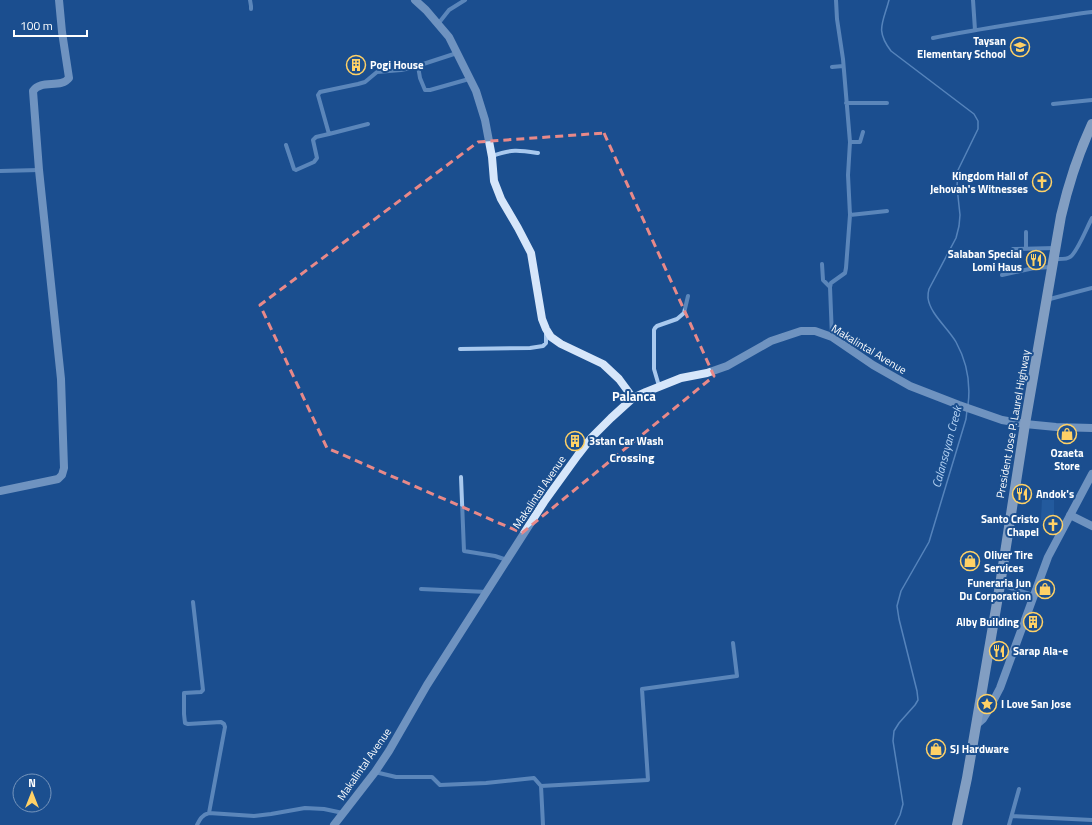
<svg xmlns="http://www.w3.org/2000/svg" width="1092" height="825" font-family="'Titillium Web',sans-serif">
  <rect width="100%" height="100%" fill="#1b4f8f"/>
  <path fill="#2e69ad" d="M1042 499H1054V520H1041Z"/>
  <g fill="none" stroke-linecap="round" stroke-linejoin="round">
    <path stroke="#9cc4f0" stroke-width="1.5" d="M889 0C883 23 875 30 891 51L974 114 978 121V129L958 170 957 187 960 215 959 226 956 238 929 289C928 292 928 295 928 298 930 314 948 328 956 342 967 362 971 382 968 405
      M895 825 900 815 903 804 893 741 894 731 899 723 915 705 918 700 917 691 899 619 897 606 901 591 929 542 966 419 967 410"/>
    <path stroke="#a9c9ee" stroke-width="4" d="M250 0 251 6V9
      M973 0 975 30
      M438 24 449 10 465 0
      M933 38C973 30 1013 24 1052 18 1066 16 1079 13 1092 12
      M418 66 420 78 425 90H430L469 79
      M832 67 843 66
      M846 103H887
      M1053 104 1092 100
      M329 134 368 124
      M850 142H860L863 132
      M286 145 294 169 296 170 314 162 317 158 313 140 316 137 329 134 318 95 320 92 358 84 365 82 377 72 401 70 411 68 457 53
      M492 156C512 149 518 150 538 153
      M0 171 39 170
      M850 215 887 211
      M1026 232V249
      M1013 249 1055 248
      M1054 259C1058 259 1066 260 1070 257 1077 253 1087 227 1092 218
      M822 264 823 280 830 287
      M1002 275 1034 268 1051 267
      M1046 300 1092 288
      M832 337 830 287 831 283 845 273 846 268 850 215 848 175 850 142 843 59 837 19 836 0
      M460 349 530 348 543 346 546 343V332
      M659 386 654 369V330L655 328 657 326 677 319 684 313 688 296
      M461 477 464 551 495 556 507 560
      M1001 585 1033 595
      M421 589 487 592
      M193 602 203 690 201 692 184 693V714L185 723 188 724 221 722 224 724 225 727 209 813 254 816 271 814 305 808 324 809 343 813
      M375 772 396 777H432L440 785 486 783 534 778 541 786 543 825
      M541 786 648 780 642 689 737 676 733 643
      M1012 816 1092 820
      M197 825C200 819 202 815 209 813
      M1009 825 1019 789"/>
    <path stroke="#d6e6fa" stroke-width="8" d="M415 0 426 10 449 37 476 91 485 120 492 157 494 181 501 199 518 228 531 253 542 319 546 329 551 337 561 344 603 364 619 379 633 398
      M0 491 58 479 62 475 64 468 61 379 39 170 33 91C41 79 61 89 69 78L62 32 59 0
      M1070 515 1092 526
      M976 725 983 719 988 711 1000 688 1048 557 1092 474
      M334 825 375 772 389 751 427 685 544 502 578 455 592 437 611 418 633 398 646 392 681 378 707 373 727 366 771 341 801 331H815L832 337 873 365 910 386 959 405 1002 420 1025 424 1056 427 1092 428"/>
    <path stroke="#fff" stroke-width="10" d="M957 825 967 778 1000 585 1025 424 1061 216C1068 186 1079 152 1092 124"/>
  </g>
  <path d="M0 0H1092V825H0ZM604 133 714 376 522 533 327 448 260 305 478 142Z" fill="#1b4f8f" fill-opacity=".55" fill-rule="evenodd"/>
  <path fill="none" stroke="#e88989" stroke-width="3" stroke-dasharray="8 5" stroke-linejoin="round" d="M604 133 714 376 522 533 327 448 260 305 478 142Z"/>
  <defs>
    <g id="school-ring" transform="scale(1)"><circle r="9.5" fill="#1b4f8f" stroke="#ffd166" stroke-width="1.5"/><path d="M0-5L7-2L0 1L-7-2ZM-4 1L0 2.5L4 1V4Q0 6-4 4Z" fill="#ffd166"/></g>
    <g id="building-ring" transform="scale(1)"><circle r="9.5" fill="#1b4f8f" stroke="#ffd166" stroke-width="1.5"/><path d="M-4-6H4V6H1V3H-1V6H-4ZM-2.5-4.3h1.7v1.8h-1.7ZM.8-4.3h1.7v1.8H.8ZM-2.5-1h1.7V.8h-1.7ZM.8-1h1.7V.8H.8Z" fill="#ffd166"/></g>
    <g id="church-ring" transform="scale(1)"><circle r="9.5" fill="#1b4f8f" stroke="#ffd166" stroke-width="1.5"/><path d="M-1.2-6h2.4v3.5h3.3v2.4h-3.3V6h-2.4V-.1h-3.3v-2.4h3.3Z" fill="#ffd166"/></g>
    <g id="restaurant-ring" transform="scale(1)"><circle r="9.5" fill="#1b4f8f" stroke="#ffd166" stroke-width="1.5"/><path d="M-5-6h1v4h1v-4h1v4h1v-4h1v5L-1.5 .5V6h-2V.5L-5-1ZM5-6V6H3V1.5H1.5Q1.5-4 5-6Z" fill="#ffd166"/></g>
    <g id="shop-ring" transform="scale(1)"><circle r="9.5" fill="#1b4f8f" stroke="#ffd166" stroke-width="1.5"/><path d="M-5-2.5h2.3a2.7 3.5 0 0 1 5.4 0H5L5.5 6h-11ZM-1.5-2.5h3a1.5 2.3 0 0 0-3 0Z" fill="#ffd166"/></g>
    <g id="sight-ring" transform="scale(1)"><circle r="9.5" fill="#1b4f8f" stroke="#ffd166" stroke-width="1.5"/><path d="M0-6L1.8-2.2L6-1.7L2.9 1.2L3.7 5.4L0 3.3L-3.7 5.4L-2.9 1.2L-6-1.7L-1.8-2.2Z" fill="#ffd166"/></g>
  </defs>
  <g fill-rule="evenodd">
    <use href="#school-ring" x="1020" y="47"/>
    <use href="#building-ring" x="356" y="65"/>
    <use href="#church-ring" x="1042" y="182"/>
    <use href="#restaurant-ring" x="1036" y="260"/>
    <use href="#shop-ring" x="1067" y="434"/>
    <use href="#building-ring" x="575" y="441"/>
    <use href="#restaurant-ring" x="1022" y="494"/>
    <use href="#church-ring" x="1053" y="525"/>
    <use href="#shop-ring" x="970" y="561"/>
    <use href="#shop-ring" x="1045" y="589"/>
    <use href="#building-ring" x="1033" y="622"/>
    <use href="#restaurant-ring" x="999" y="651"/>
    <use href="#sight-ring" x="987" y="704"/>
    <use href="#shop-ring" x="936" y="749"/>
  </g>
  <g text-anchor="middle" stroke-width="4" stroke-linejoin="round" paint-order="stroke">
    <g font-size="11" font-weight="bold" fill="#fff" stroke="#1b4f8f" text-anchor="start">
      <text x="1006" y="45" text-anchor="end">Taysan<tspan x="1006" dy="13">Elementary School</tspan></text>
      <text x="370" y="69">Pogi House</text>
      <text x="1028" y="180" text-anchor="end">Kingdom Hall of<tspan x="1028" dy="13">Jehovah's Witnesses</tspan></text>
      <text x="1022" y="258" text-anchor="end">Salaban Special<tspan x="1022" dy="13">Lomi Haus</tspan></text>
      <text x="589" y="445">3stan Car Wash</text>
      <text x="1067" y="457" text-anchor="middle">Ozaeta<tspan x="1067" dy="13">Store</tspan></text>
      <text x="1036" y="498">Andok's</text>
      <text x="1039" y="523" text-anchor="end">Santo Cristo<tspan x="1039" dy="13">Chapel</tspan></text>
      <text x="984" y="559">Oliver Tire<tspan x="984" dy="13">Services</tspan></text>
      <text x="1031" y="587" text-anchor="end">Funeraria Jun<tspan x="1031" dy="13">Du Corporation</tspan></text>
      <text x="1019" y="626" text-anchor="end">Alby Building</text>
      <text x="1013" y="655">Sarap Ala-e</text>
      <text x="1001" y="708">I Love San Jose</text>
      <text x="950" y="753">SJ Hardware</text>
    </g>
    <g font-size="11" fill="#fff" stroke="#1b4f8f">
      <text transform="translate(869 349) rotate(31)" y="4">Makalintal Avenue</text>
      <text transform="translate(1013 424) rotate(-80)" y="4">President Jose P. Laurel Highway</text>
      <text transform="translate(539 492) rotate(-56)" y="4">Makalintal Avenue</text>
      <text transform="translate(364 764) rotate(-55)" y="4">Makalintal Avenue</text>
    </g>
    <g font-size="12" font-style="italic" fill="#b5d3f5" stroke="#1b4f8f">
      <text transform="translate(947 447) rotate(-75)" y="4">Calansayan Creek</text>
    </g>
    <g font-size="12" font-weight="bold" fill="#fff" stroke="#1b4f8f">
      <text x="632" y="462">Crossing</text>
    </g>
    <g font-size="13" font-weight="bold" fill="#fff" stroke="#1b4f8f">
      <text x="634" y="401">Palanca</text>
    </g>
  </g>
  <g transform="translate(32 793)"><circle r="19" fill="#1b4f8f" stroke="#7695bc"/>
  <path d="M0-3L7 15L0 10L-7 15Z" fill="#ffd166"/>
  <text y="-6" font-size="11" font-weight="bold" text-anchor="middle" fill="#ffffff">N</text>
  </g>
  <path d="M14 30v6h73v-6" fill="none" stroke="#ffffff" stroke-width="2"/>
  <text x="20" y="30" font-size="12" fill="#ffffff" stroke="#1b4f8f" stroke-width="3" paint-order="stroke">100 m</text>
</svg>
